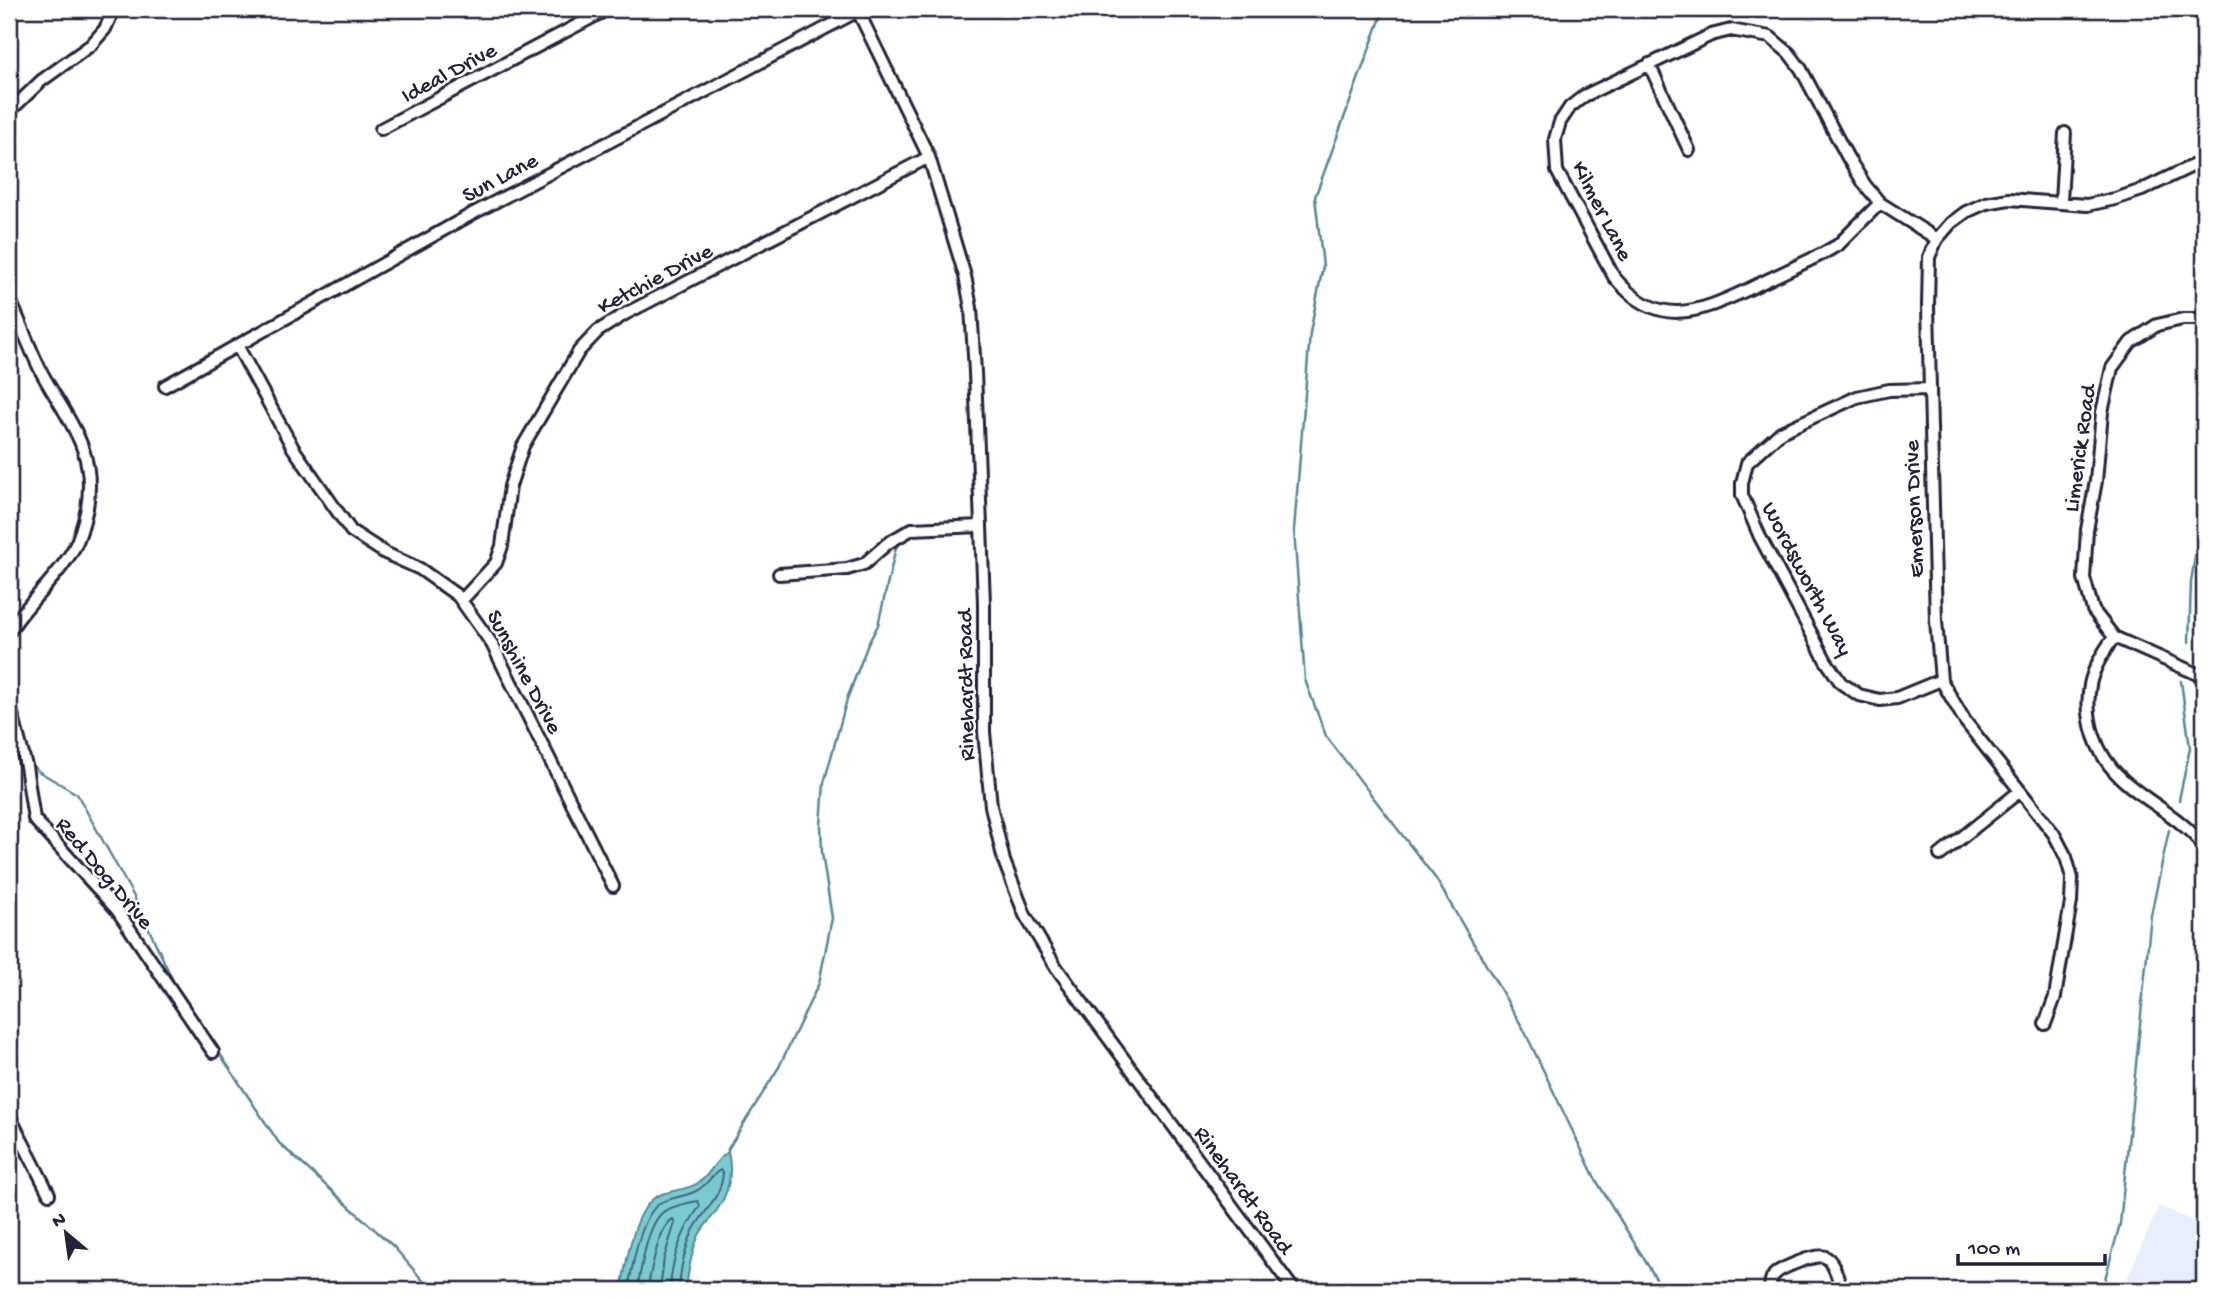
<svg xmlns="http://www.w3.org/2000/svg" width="2213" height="1299" font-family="'Gochi Hand',sans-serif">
  <rect width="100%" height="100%" fill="#fff"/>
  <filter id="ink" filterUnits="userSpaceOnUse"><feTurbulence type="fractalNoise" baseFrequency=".0143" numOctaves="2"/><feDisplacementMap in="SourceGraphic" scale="14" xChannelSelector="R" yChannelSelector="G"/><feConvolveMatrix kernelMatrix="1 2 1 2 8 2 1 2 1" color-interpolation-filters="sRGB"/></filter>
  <g filter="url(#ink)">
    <path fill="#e8eefc" d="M2159 1206 2204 1226V1290H2122Z"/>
    <path fill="#79cad1" stroke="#568795" stroke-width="2" d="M728 1152C733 1172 729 1193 717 1210 711 1219 703 1227 698 1237 691 1253 688 1272 686 1290H621C626 1265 633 1210 657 1196 671 1189 691 1191 703 1179 714 1169 713 1162 728 1152Z"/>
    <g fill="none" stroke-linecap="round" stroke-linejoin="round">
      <path stroke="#456577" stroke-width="2" d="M628 1290C632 1268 640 1216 660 1203 671 1197 685 1197 696 1191 707 1186 711 1175 720 1170L723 1173C721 1198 704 1210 693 1231 685 1248 680 1271 679 1290
        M637 1290C641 1270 647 1226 662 1213 670 1206 688 1203 698 1201L700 1206C682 1231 671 1259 670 1290
        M647 1290C651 1273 658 1227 673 1219L675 1223 664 1258 660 1290"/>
      <path stroke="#568795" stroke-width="2.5" d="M1384 9 1315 197 1323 266 1310 333 1294 530 1305 680 1326 736 1436 879 1524 1030 1596 1180 1663 1290
        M2195 338 2204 413
        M2189 642 2191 582 2204 499
        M9 736 16 744
        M29 760 38 771 77 794 134 897 176 987
        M2179 800 2190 748 2181 681
        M218 1051 279 1143 394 1247 431 1290
        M728 1152V1149L779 1067 819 983 832 918 822 853 821 825 824 783 847 699 868 644 878 625 897 543
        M2102 1290 2120 1224 2151 915 2169 830"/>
      <g stroke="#22223b" stroke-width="16">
        <path id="street" d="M857 9 929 157 965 276 971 308 975 372 984 603V732L991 806 1004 861 1025 915 1056 967 1294 1290
          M1649 64 1689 150
          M9 112 41 81 91 45 105 29 114 9
          M381 129 608 9
          M2061 201 2065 133
          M1880 203 1838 245 1822 254C1798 266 1773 277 1749 289 1696 314 1657 329 1614 277L1557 171 1555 139 1560 122 1570 107 1584 96 1711 35 1731 30 1770 37 1789 53 1801 69 1848 158 1865 185 1880 203 1937 239
          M9 298C21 323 30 351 43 375 69 422 97 451 87 508 84 522 81 535 74 548 57 579 27 602 9 632
          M2204 319H2183L2157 325 2131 342 2112 368 2102 412 2096 481 2087 530 2084 578 2093 610 2114 637 2204 677
          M238 347 293 448 351 531 385 553 420 569 458 596 492 644 613 886
          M165 386 472 214 858 11
          M1930 389 1889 390 1857 397 1781 432 1747 463 1742 483V495L1760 537 1826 661 1841 683 1859 695 1880 700 1897 698 1941 680
          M779 574 847 569 864 564 888 543 912 529 981 526
          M462 600 496 563 502 546 510 486 523 446 579 351 598 331 625 314 929 157
          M2114 637C2104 651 2093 668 2090 685 2084 719 2096 755 2121 778 2147 803 2182 817 2204 847
          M9 702 26 766 34 819 117 910 213 1052
          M1940 855 2020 791
          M2045 1024 2055 997 2071 902 2072 878 2066 857 2054 834 1965 721 1941 680 1936 621 1930 389 1928 306 1929 257 1937 239 1951 223 1966 212 1986 203 2009 199 2087 205 2115 199 2142 190 2192 166 2204 163
          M9 1115 49 1194
          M1771 1290C1770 1284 1770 1280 1774 1275 1780 1268 1817 1253 1825 1257 1835 1261 1838 1281 1842 1290"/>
      </g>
      <use href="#street" stroke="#fff" stroke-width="10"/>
    </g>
  </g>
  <g text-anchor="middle" stroke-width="5" stroke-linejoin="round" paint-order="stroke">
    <g font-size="23" fill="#22223b" stroke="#fff">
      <text transform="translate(448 71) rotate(-28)" y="8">Ideal Drive</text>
      <text transform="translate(499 176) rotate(-28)" y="8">Sun Lane</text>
      <text transform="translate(1604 210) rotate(63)" y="8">Kilmer Lane</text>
      <text transform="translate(654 277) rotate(-28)" y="8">Ketchie Drive</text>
      <text transform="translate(2078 448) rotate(-82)" y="8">Limerick Road</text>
      <text transform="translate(1912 509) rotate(-92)" y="8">Emerson Drive</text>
      <text transform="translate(1809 578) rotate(62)" y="8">Wordsworth Way</text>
      <text transform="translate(526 671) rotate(62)" y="8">Sunshine Drive</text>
      <text transform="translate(964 685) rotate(-91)" y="8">Rinehardt Road</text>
      <text transform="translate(106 872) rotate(50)" y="8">Red Dog Drive</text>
      <text transform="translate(1245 1189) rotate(54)" y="8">Rinehardt Road</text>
    </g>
  </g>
  <rect width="2213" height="1299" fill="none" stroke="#fff" stroke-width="35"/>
  <rect x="18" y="18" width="2178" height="1264" fill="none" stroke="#22223b" stroke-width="2.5" filter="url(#ink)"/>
  <g transform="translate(66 1233) rotate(331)" stroke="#ffffff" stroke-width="5" paint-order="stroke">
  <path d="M0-5L12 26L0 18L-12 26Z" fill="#22223b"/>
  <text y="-10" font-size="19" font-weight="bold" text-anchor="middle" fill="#22223b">N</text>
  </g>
  <path d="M1958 1254v10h147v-10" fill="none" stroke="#22223b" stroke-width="3.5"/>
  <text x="1968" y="1254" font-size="21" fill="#22223b" stroke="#ffffff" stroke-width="5" paint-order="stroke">100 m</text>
</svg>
